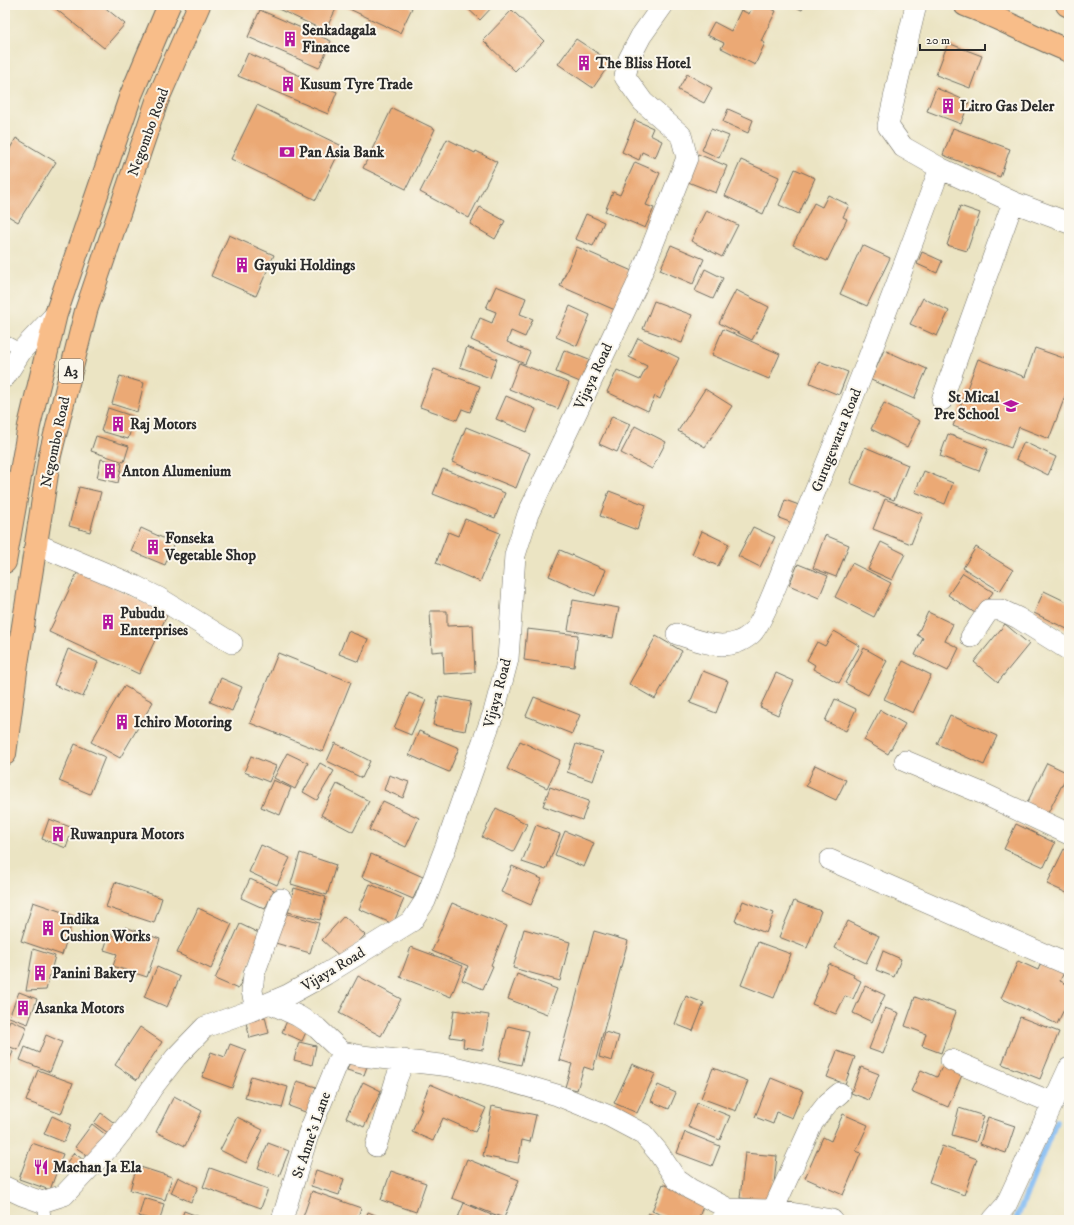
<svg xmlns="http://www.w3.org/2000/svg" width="1074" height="1225" font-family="'IM FELL DW Pica',serif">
  <rect width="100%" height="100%" fill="#fbf7ec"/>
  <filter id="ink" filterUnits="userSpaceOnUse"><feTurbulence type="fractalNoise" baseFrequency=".025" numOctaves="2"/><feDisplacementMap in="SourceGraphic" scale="8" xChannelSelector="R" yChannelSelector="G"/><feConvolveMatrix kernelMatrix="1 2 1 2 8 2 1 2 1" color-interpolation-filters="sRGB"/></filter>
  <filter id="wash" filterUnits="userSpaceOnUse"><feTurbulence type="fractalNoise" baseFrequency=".012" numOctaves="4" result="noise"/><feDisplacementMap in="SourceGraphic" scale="16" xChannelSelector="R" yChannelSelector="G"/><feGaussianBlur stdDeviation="0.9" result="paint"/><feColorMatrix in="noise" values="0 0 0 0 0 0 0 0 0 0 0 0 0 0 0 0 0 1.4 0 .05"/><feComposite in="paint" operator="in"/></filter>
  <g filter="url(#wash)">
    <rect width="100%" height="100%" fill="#ebe4c3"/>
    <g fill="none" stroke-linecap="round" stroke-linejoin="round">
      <path stroke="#82bcf4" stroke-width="6" d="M1016 1220 1056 1121"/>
    </g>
    <g id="blocks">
      <path fill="#eba974" d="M51 5H102L125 24 104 48Z
        M270 5H338L325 31Z
        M341 5H406L412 8 400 33Z
        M464 5H494L480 20Z
        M753 5H763L776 11 761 41 765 43 755 65 721 48 724 43 707 35 714 22 731 31 741 10 749 14Z
        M791 5H804L802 10Z
        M260 10 331 41 319 68 248 37Z
        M512 10 544 41 515 71 483 40Z
        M576 39 611 62 593 88 558 64Z
        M948 43 982 56 970 88 936 75Z
        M248 53 337 92 328 114 238 76Z
        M687 74 712 88 704 103 678 90Z
        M936 88 969 102 961 124 927 111Z
        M257 105 342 146 316 200 231 159Z
        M392 108 435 129 406 189 363 168Z
        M728 109 753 120 748 133 723 122Z
        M635 120 653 128 650 135 662 141 655 158 642 152 639 160 622 152Z
        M953 128 1010 149 1000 177 943 155Z
        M711 129 729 136 719 158 702 150Z
        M16 138 56 162 18 222 5 214V157Z
        M447 139 475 153 476 151 497 162 469 218 420 192Z
        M698 154 727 166 716 193 688 182Z
        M741 160 779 177 763 214 725 196Z
        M635 162 660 173 646 205 654 208 645 228 605 211 613 192 620 195Z
        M795 169 815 178 799 214 779 205Z
        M828 195 849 205 843 217 847 219 827 261 793 245 814 203 822 207Z
        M960 206 980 213 967 251 947 245Z
        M480 207 505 221 495 239 470 224Z
        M706 210 738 225 722 257 691 241Z
        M586 214 604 222 593 246 575 239Z
        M229 235 274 255 256 296 211 276Z
        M671 245 704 259 693 284 660 270Z
        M862 245 890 258 867 306 840 294Z
        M577 247 632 271 615 310 560 286Z
        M922 252 942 261 937 273 917 264Z
        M705 269 723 278 713 299 695 291Z
        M496 286 526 298 520 314 533 319 525 337 511 331 507 342 530 352 525 364 492 350V349L471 340 480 318 492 323 496 312 486 308Z
        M736 290 769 307 752 340 719 323Z
        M923 298 949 311 937 336 910 324Z
        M654 301 692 315 682 343 643 329Z
        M570 306 590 315 577 346 556 337Z
        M723 329 780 354 769 379 712 355Z
        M638 338 679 358 660 399 655 396 648 411 607 392 617 370 640 380 647 366 629 357Z
        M467 347 497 359 490 378 460 367Z
        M1035 348 1069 360V386L1049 439 1019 427 1011 448 953 426 978 359 1025 377Z
        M564 350 589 360 580 382 556 372Z
        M884 350 927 369 914 399 871 380Z
        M819 361 848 372 839 395 810 383Z
        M519 363 569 383 558 409 509 389Z
        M434 369 480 386 470 412 462 409 457 420 420 407Z
        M120 376 144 383 137 412 112 404Z
        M705 389 732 406 705 447 678 431Z
        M506 396 536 409 527 432 496 419Z
        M884 403 920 421 907 447 871 429Z
        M108 408 135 417 128 439 101 431Z
        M612 416 630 424 617 452 599 444Z
        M635 426 666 442 652 469 621 453Z
        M466 427 530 453 516 488 452 462Z
        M948 434 988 449 979 471 940 456Z
        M96 436 129 446 124 462 91 451Z
        M1024 442 1056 457 1048 475 1016 459Z
        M865 447 908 465 894 500 850 483Z
        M101 459 122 464 118 483 97 478Z
        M443 469 505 493 495 518 433 494Z
        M924 471 953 483 945 504 915 492Z
        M79 487 101 492 90 532 69 526Z
        M609 491 646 505 637 530 600 516Z
        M885 499 923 514 911 544 873 529Z
        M785 500 799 505 792 523 779 518Z
        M465 519 500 533 480 582 436 563 448 532 458 536Z
        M753 527 775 537 760 567 738 556Z
        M141 528 174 543 165 565 131 551Z
        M702 531 729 544 718 566 692 554Z
        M825 535 849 545 836 577 813 568Z
        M881 542 905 554 892 580 868 569Z
        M976 547 1013 570 1000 591 963 568Z
        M560 550 606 570 595 596 549 576Z
        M852 563 891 583 874 617 835 597Z
        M798 564 828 576 819 598 789 585Z
        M78 571 168 613 139 674 49 632Z
        M963 573 993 592 978 615 948 595Z
        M1044 591 1069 603V625L1067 629 1034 613Z
        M573 600 619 608 613 638 568 630Z
        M430 611H447V626L473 625 475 672 444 674 443 651 432 652Z
        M928 612 953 624 945 641 959 648 948 671 915 655 923 638 917 635Z
        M1005 624 1029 644 998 682 974 662Z
        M527 629 578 635 574 667 524 660Z
        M348 631 368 639 359 662 339 654Z
        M834 631 860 646 839 683 813 669 815 665 807 660 817 642 825 646Z
        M656 636 682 651 655 699 629 684Z
        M864 648 887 661 868 695 845 683Z
        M68 649 98 662 83 697 54 685Z
        M278 653 351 682 323 752 250 723Z
        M903 661 931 675 913 713 884 699Z
        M703 671 728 681 716 713 690 703Z
        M776 673 794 681 778 715 760 707Z
        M221 678 242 687 232 711 210 702Z
        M124 686 153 702 120 758 91 742Z
        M409 693 426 700 411 735 394 728Z
        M439 696 471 702 465 731 433 725Z
        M534 697 580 715 572 734 526 716Z
        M835 699 856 709 846 731 825 721Z
        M880 710 905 724 888 754 864 740Z
        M950 715 997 736 984 765 937 744Z
        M419 731 459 748 449 772 409 755Z
        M520 741 560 760 547 788 507 769Z
        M335 743 370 761 362 778 327 761Z
        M75 744 105 757 90 794 59 781Z
        M576 744 603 752 593 781 567 772Z
        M287 753 308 763 295 789 274 778Z
        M251 756 276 766 269 782 244 772Z
        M320 763 334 771 317 800 303 792Z
        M1047 763 1068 773 1045 819 1024 809Z
        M815 765 846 780 836 800 806 786Z
        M389 775 409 782 403 798 384 790Z
        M273 780 291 788 280 815 261 807Z
        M337 784 369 801 353 832 321 815Z
        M550 787 589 801 582 820 543 806Z
        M383 801 419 818 406 847 369 830Z
        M496 808 527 824 513 852 482 837Z
        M49 819 73 828 66 848 42 839Z
        M1016 824 1055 843 1044 867 1004 849Z
        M536 825 560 834 546 870 522 862Z
        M565 831 594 843 584 867 555 855Z
        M261 845 290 858 277 885 249 872Z
        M1064 849 1069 852V894L1047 884Z
        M300 853 336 865 327 895 291 884Z
        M371 854 423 877 413 899 362 877Z
        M512 866 542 879 531 905 501 892Z
        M250 879 274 890 265 909 241 898Z
        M115 882 162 898 154 923 106 907Z
        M370 884 404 899 393 924 359 909Z
        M294 888 326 897 320 920 288 912Z
        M743 901 774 913 766 933 735 921Z
        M794 901 821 911 807 948 779 937Z
        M33 902 74 916 62 955 21 941Z
        M452 903 507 926 491 965 493 966 483 989 462 980 468 966 432 951Z
        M198 908 232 924 211 969 177 953Z
        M281 912 319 923 310 953 272 942Z
        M344 916 365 935 343 959 322 940Z
        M848 921 879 936 866 963 835 948Z
        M240 924 263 935 238 989 215 979Z
        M125 927 160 939 147 977 113 966 117 954 104 950 109 934 121 938Z
        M524 929 570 942 560 981 513 968Z
        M594 931 628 941 593 1070 584 1067 577 1090 565 1087 572 1064 559 1060Z
        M758 942 791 954 774 998 741 985Z
        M411 947 463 966 451 997 400 977Z
        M33 949 55 956 46 990 26 991Z
        M883 951 901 959 894 977 876 970Z
        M1043 958 1066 968 1060 981 1069 985V999L1057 1024 1001 998 1018 961 1038 970Z
        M829 964 854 975 853 977 861 981 853 999 845 996 836 1014 812 1004Z
        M157 967 180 977 167 1007 144 997Z
        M517 974 557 989 547 1014 508 999Z
        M358 976 401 999 381 1036 339 1013Z
        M865 986 885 995 872 1022 853 1013Z
        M19 992 37 999 28 1024 9 1017Z
        M686 996 704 1003 693 1031 675 1024Z
        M915 997 956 1012 941 1053 922 1046 926 1034 905 1026Z
        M885 1008 899 1013 883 1054 869 1049Z
        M454 1010 489 1015 483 1050 463 1047 464 1039 450 1037Z
        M265 1017 269 1033 250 1038 246 1023Z
        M1020 1017 1059 1032 1040 1079 1002 1064Z
        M10 1020 27 1027 18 1050 5 1045V1032Z
        M287 1021 307 1030 302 1041 282 1032Z
        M508 1026 529 1031 521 1065 499 1060Z
        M140 1027 162 1042 137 1080 115 1065Z
        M605 1032 619 1036 612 1061 599 1057Z
        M46 1035 62 1042 50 1072 20 1060 25 1047 39 1053Z
        M299 1042 316 1046 312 1065 294 1060Z
        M230 1044 246 1050 232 1088 202 1077 211 1052 225 1057Z
        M5 1049 13 1052 5 1069Z
        M837 1051 855 1057 845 1084 827 1077Z
        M351 1056 369 1061 364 1075 347 1070Z
        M632 1064 655 1074 637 1113 614 1103Z
        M943 1065 963 1073 948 1107 911 1091 921 1070 937 1077Z
        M861 1067 879 1074 869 1100 851 1093Z
        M713 1068 748 1081 736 1111 701 1098Z
        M38 1070 73 1083 61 1114 26 1101Z
        M251 1076 288 1087 282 1108 245 1098Z
        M771 1078 803 1091 792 1118 777 1112 773 1124 755 1117Z
        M297 1081 316 1087 308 1113 289 1106Z
        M363 1082 381 1091 364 1127 346 1118Z
        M430 1084 486 1108 475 1132 443 1118 433 1141 412 1132 422 1109 420 1108Z
        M658 1085 676 1093 669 1109 651 1101Z
        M174 1096 202 1111 185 1146 156 1132Z
        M697 1103 730 1116 720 1140 688 1127Z
        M492 1106 536 1115 530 1142 522 1140 518 1163 483 1156Z
        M959 1108 984 1116 976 1142 952 1135Z
        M101 1113 117 1125 111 1135 94 1123Z
        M843 1114 868 1125 856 1151 861 1153 843 1195 805 1178 823 1137 831 1141Z
        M52 1116 71 1125 64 1142 44 1134Z
        M237 1117 263 1130 246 1163 220 1150Z
        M988 1117 1015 1126 1006 1153 980 1144Z
        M92 1124 106 1135 90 1157 75 1147Z
        M685 1132 720 1146 712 1166 677 1153Z
        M32 1143 63 1154 50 1190 19 1179Z
        M268 1143 289 1151 279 1176 258 1168Z
        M942 1146 977 1159 964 1195 929 1182Z
        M74 1153 85 1161 79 1170 67 1162Z
        M745 1153 777 1156 772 1202 740 1198Z
        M467 1159 519 1180 504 1218 452 1198Z
        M137 1166 172 1177 165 1200 130 1190Z
        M210 1168 268 1189 261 1208 203 1187Z
        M316 1170 344 1179 339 1195 311 1186Z
        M391 1171 426 1183 416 1212 381 1200Z
        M178 1177 198 1187 191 1202 171 1193Z
        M663 1184 705 1201 698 1220H674L652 1211Z
        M312 1191 361 1208 357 1220H302Z
        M144 1198 164 1204 160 1220H152L139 1216Z
        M464 1203 498 1218 497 1220H457Z
        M184 1211 208 1220H181Z
        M368 1212 388 1220H365Z
        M648 1213 665 1220H645Z"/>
    </g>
  </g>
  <g filter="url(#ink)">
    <use href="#blocks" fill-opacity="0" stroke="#6e6c60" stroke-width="1"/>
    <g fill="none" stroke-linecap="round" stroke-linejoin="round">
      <g stroke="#6e6c60" stroke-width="12">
        <path id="service" d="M5 341 22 350
          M42 1202 46 1220"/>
      </g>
      <g stroke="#6e6c60" stroke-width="22">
        <path id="minor" d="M916 5 898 80 888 126 903 147 940 168 1013 202 1069 223
          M5 377 22 350 56 314
          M942 400 1013 202
          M36 544 135 586 159 598 232 643
          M677 634C702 642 728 654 751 634 762 625 782 571 788 555 843 428 892 298 940 168
          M971 637 989 610H1001L1018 618 1069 650
          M905 761 984 794 1069 834
          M830 860 1069 965
          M270 1003 298 1016 317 1028 342 1052 362 1056 450 1066 499 1078 557 1095 609 1116 643 1134 658 1152 676 1179 690 1189 729 1209
          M256 1009 252 991 254 974 281 899
          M951 1060 1053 1103
          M376 1146 396 1080 404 1060
          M5 1187 22 1195 42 1202 64 1195 112 1144 134 1116 152 1088 176 1057 205 1027 250 1011 288 995 326 974 412 921 425 901 446 846 474 766 494 712 508 659 515 555 528 514 636 287 687 158 681 135 643 102 625 77 629 59 641 36 663 5
          M773 1210 813 1122 828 1103 840 1093
          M282 1220 308 1135 342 1052
          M722 1220 729 1209 773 1210 832 1220
          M993 1220 1006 1205 1069 1068"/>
      </g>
      <g stroke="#6e6c60" stroke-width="24">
        <path id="primary" d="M965 5C1000 18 1034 37 1069 51
          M1067 5 1069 6"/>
      </g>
      <g stroke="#6e6c60" stroke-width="24">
        <path id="trunk" d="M5 562 29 426 56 314 131 95 169 5
          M5 754 17 664 50 455 86 311 157 101 199 5"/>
      </g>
      <use href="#service" stroke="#fff" stroke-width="11"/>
      <use href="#minor" stroke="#fff" stroke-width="21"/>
      <use href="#primary" stroke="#f8bd89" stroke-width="22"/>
      <use href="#trunk" stroke="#f8bd89" stroke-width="22"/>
    </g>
  </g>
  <defs>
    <g id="building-bare" transform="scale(1.2)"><path d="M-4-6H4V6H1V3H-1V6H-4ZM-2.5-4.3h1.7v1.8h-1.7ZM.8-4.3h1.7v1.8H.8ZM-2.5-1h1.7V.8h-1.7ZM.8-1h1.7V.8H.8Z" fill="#b5179e" stroke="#fbf7ec" stroke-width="2.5" paint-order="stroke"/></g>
    <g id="bank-bare" transform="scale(1.2)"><path d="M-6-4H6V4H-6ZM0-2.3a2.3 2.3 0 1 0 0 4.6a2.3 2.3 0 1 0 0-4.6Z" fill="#b5179e" stroke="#fbf7ec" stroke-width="2.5" paint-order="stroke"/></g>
    <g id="school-bare" transform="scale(1.2)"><path d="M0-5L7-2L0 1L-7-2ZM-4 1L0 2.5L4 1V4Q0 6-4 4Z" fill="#b5179e" stroke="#fbf7ec" stroke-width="2.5" paint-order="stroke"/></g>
    <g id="restaurant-bare" transform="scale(1.2)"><path d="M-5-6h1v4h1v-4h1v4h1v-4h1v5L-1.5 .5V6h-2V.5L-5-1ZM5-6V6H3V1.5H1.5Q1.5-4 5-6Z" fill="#b5179e" stroke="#fbf7ec" stroke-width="2.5" paint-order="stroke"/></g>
  </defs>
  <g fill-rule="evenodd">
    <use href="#building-bare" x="290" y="39"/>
    <use href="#building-bare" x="584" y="63"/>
    <use href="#building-bare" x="288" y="84"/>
    <use href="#building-bare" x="948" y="106"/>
    <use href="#bank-bare" x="287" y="152"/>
    <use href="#building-bare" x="242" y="265"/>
    <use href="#school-bare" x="1011" y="406"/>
    <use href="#building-bare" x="118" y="424"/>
    <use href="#building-bare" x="110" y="471"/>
    <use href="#building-bare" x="153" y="547"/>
    <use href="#building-bare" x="108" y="622"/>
    <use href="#building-bare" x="122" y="722"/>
    <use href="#building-bare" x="58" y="834"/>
    <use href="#building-bare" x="48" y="928"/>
    <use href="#building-bare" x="40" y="973"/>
    <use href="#building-bare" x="23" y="1008"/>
    <use href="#restaurant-bare" x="41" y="1167"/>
  </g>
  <g text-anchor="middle" stroke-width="4" stroke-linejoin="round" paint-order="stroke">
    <rect fill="#fbf7ec" stroke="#696865" stroke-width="1" x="59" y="359" width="24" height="24" rx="3"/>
    <g font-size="14" font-weight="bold" fill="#2b2b2b">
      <text x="71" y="376">A3</text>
    </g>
    <g font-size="15" font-weight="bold" fill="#2b2b2b" stroke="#fbf7ec" text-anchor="start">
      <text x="302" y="35">Senkadagala<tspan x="302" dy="17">Finance</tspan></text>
      <text x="596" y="68">The Bliss Hotel</text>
      <text x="300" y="89">Kusum Tyre Trade</text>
      <text x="960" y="111">Litro Gas Deler</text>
      <text x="299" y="157">Pan Asia Bank</text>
      <text x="254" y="270">Gayuki Holdings</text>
      <text x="999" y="402" text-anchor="end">St Mical<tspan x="999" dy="17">Pre School</tspan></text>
      <text x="130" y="429">Raj Motors</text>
      <text x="122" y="476">Anton Alumenium</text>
      <text x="165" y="543">Fonseka<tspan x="165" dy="17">Vegetable Shop</tspan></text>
      <text x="120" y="618">Pubudu<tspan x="120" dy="17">Enterprises</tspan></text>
      <text x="134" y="727">Ichiro Motoring</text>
      <text x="70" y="839">Ruwanpura Motors</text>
      <text x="60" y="924">Indika<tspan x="60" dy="17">Cushion Works</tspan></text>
      <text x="52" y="978">Panini Bakery</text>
      <text x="35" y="1013">Asanka Motors</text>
      <text x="53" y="1172">Machan Ja Ela</text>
    </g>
    <g font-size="15" fill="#2b2b2b" stroke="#fbf7ec">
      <text transform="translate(148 132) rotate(-70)" y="5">Negombo Road</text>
      <text transform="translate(593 376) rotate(-65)" y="5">Vijaya Road</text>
      <text transform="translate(836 440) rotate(-68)" y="5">Gurugewatta Road</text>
      <text transform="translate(55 442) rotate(-78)" y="5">Negombo Road</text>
      <text transform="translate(497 693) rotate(-75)" y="5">Vijaya Road</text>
      <text transform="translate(333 969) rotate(-31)" y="5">Vijaya Road</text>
      <text transform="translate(311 1135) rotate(-71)" y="5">St Anne's Lane</text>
    </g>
  </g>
  <rect width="1074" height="1225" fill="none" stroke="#fbf7ec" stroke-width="20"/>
  <path d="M920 44v6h65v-6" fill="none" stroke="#2b2b2b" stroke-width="2"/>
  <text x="926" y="44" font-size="12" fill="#2b2b2b" stroke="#fbf7ec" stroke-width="3" paint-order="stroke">20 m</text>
</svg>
